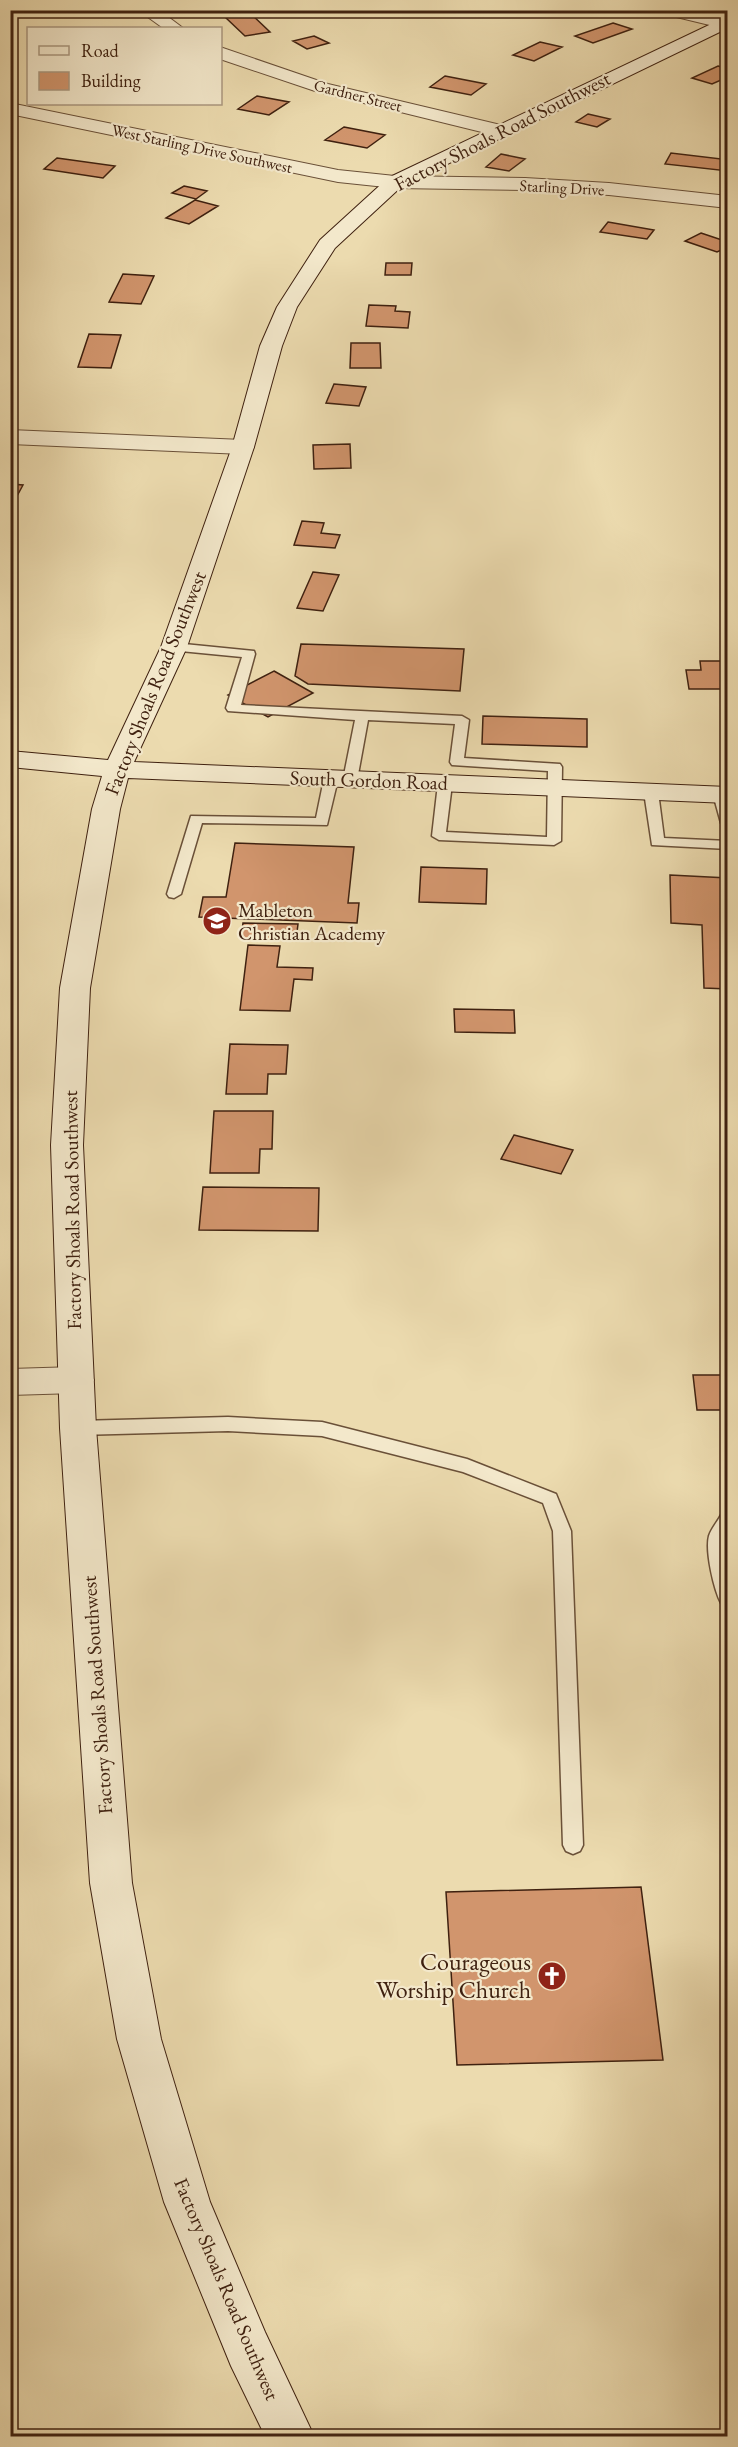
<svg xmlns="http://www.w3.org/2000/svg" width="738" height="2447" font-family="'EB Garamond',serif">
  <rect width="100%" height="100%" fill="#ecdbaf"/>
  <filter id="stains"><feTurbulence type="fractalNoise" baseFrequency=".00333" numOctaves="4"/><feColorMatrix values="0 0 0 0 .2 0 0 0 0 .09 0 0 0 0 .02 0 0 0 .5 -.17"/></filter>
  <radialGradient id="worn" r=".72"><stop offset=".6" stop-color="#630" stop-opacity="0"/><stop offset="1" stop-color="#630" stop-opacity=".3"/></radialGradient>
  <path fill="#d1956d" stroke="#3f2110" stroke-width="1.5" d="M250 13 270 32 245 36 225 17Z
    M613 23 632 29 593 43 575 36Z
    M314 36 329 43 307 49 293 41Z
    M540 42 562 47 534 61 513 55Z
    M718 66 728 69V77L712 84 692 78Z
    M445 76 486 84 471 95 430 87Z
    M257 96 289 102 269 115 238 109Z
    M588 114 610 119 597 127 576 122Z
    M344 127 385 135 367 148 325 140Z
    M724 152H728V171L665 164 671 153 721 159Z
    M501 154 525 159 509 171 486 167Z
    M57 158 115 166 103 178 44 169Z
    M184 186 207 191 196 199 172 193Z
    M195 200 218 206 189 224 166 218Z
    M608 222 654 230 647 239 600 232Z
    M701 233 728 242V247L717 252 685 241Z
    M386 263H412L411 275H385Z
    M123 274 154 276 141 304 109 302Z
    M369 305 396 306 395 311 410 312 408 328 366 326Z
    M89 334 121 335 111 368 78 367Z
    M351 343H380L381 368H350Z
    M334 384 366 387 359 406 326 403Z
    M350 444 351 468 314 469 313 445Z
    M10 484 23 485 10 509Z
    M302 521 324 523 321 533 340 535 335 548 294 545Z
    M313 572 339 575 323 611 297 608Z
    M301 644 464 649 460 691 308 684 295 676Z
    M700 661H728V689H689L686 670H701Z
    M274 671 313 693 268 717 228 695Z
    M483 716 587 719V747L482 744Z
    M235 843 354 847 348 903H359L357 923 199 917 203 897H226Z
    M421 867 487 869 486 904 419 902Z
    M670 875 728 878V989L704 988 702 925 671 923Z
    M243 923 298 924 296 940 241 939Z
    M248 945 280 946 277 967 313 968 312 980 294 979 290 1011 240 1010Z
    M454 1009 514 1010 515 1033 455 1032Z
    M230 1044 288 1045 286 1074H268L267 1094H226Z
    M214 1111H273L272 1149H260L259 1173H210Z
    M514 1135 573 1150 561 1174 501 1159Z
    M203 1187 319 1188 318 1231 199 1230Z
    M693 1375H728V1410H697Z
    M641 1887 663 2060 457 2065 446 1892Z"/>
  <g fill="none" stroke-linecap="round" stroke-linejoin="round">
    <g stroke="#6a5038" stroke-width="3">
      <path id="lane" d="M174 643 254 651 255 654 241 705 462 716 469 720 464 758 560 764 562 767 561 841 554 845 439 840 432 836 438 784 445 780 452 784 446 832 547 837 548 771 452 765 450 762 455 724 368 720 357 780 350 784 345 783 343 780 355 720 228 711 226 708 242 657 170 650 168 647Z
        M331 775 338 779 327 825 202 823 181 894 174 898 169 897 167 894 191 816 316 818 324 779Z
        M651 788 658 792 664 838 728 841V849L652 845 644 792Z
        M720 790 725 791 728 796V827L721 823 713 794Z
        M228 1417 322 1422 467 1459 556 1494 571 1531 583 1845 580 1851 573 1854 566 1851 563 1845 553 1531 543 1503 463 1472 322 1436 228 1431 78 1435 72 1433 69 1428 72 1423 78 1421Z
        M728 1513V1605L721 1603C714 1590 705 1551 709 1536 711 1529 718 1521 721 1515Z"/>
    </g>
    <g stroke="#6a5038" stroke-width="2">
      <path id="street" d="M138 10H159L183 28H163Z
        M662 10H693L728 19V27L722 28 664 14Z
        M220 47 328 84 505 126 507 130 505 134 498 136 315 91 220 59Z
        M10 103 338 170 395 176 525 178 609 183 728 196V208L609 195 525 190 395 188 338 182 10 114Z
        M10 430 243 440 251 442 254 447 251 452 243 454 10 444Z
        M76 1367 88 1371 94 1380 88 1389 76 1393 10 1395V1369Z"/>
    </g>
    <g stroke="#3f2110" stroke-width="2">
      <path id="secondary" d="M728 16V28L402 186 335 248 297 307 282 346 254 447 187 647 134 762 728 787V803L128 778 120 809 90 988 83 1145 96 1428 132 1883 161 2039 210 2202 265 2332 314 2436H265L231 2366 164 2202 117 2039 90 1883 60 1428 51 1145 60 988 92 809 102 776 10 767V751L108 760 161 647 232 447 260 346 277 307 320 240 388 178Z"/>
    </g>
    <use href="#lane" fill="#f3e8cb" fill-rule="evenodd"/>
    <use href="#street" fill="#f3e8cb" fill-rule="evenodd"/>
    <use href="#secondary" fill="#f3e8cb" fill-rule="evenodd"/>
  </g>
  <defs>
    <g id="school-disc" transform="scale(1.5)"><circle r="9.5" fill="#8f2418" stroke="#f3e8cb"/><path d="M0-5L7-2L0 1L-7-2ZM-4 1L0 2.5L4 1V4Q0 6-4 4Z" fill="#fff"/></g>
    <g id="church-disc" transform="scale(1.5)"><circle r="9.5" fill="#8f2418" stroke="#f3e8cb"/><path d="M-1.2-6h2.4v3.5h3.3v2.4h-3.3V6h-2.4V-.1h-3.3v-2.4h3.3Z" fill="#fff"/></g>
  </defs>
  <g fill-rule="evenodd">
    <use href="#school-disc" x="217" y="921"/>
    <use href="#church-disc" x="552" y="1976"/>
  </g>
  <g text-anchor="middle" stroke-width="4.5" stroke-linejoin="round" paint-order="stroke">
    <g font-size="16" fill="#3f2110" stroke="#f3e8cb">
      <text transform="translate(358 95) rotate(14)" y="6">Gardner Street</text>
      <text transform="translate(202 148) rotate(12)" y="6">West Starling Drive Southwest</text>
      <text transform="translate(562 187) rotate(3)" y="6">Starling Drive</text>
    </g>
    <g font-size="20" fill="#3f2110" stroke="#f3e8cb">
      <text transform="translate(502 131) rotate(-27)" y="7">Factory Shoals Road Southwest</text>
      <text transform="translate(155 683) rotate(-68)" y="7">Factory Shoals Road Southwest</text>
      <text transform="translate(369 780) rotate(2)" y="7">South Gordon Road</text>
      <text transform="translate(72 1210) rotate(-91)" y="7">Factory Shoals Road Southwest</text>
      <text transform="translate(97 1695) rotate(-94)" y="7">Factory Shoals Road Southwest</text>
      <text transform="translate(227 2289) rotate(67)" y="7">Factory Shoals Road Southwest</text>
    </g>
    <g font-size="20" fill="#3f2110" stroke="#f3e8cb" text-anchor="start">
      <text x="238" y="917">Mableton<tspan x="238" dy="23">Christian Academy</tspan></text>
    </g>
    <g font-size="24" fill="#3f2110" stroke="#f3e8cb" text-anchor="end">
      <text x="531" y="1970">Courageous<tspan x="531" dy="28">Worship Church</tspan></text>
    </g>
  </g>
  <rect width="738" height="2447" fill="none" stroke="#ecdbaf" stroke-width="36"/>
  <rect x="12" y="12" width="714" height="2423" fill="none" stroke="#3f2110" stroke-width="3"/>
  <rect x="18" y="18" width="702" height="2411" fill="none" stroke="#3f2110" stroke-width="1.5"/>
  <rect x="27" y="27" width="195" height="78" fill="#f3e8cb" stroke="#ab9880" stroke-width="1.5"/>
  <rect x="39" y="46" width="30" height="9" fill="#f3e8cb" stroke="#ab9880" stroke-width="1.5"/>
  <text x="81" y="57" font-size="18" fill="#3f2110">Road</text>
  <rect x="39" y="72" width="30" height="18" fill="#d1956d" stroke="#ab9880" stroke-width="1.5"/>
  <text x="81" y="87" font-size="18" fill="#3f2110">Building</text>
  <rect width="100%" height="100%" filter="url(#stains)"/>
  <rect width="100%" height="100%" fill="url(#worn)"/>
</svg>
